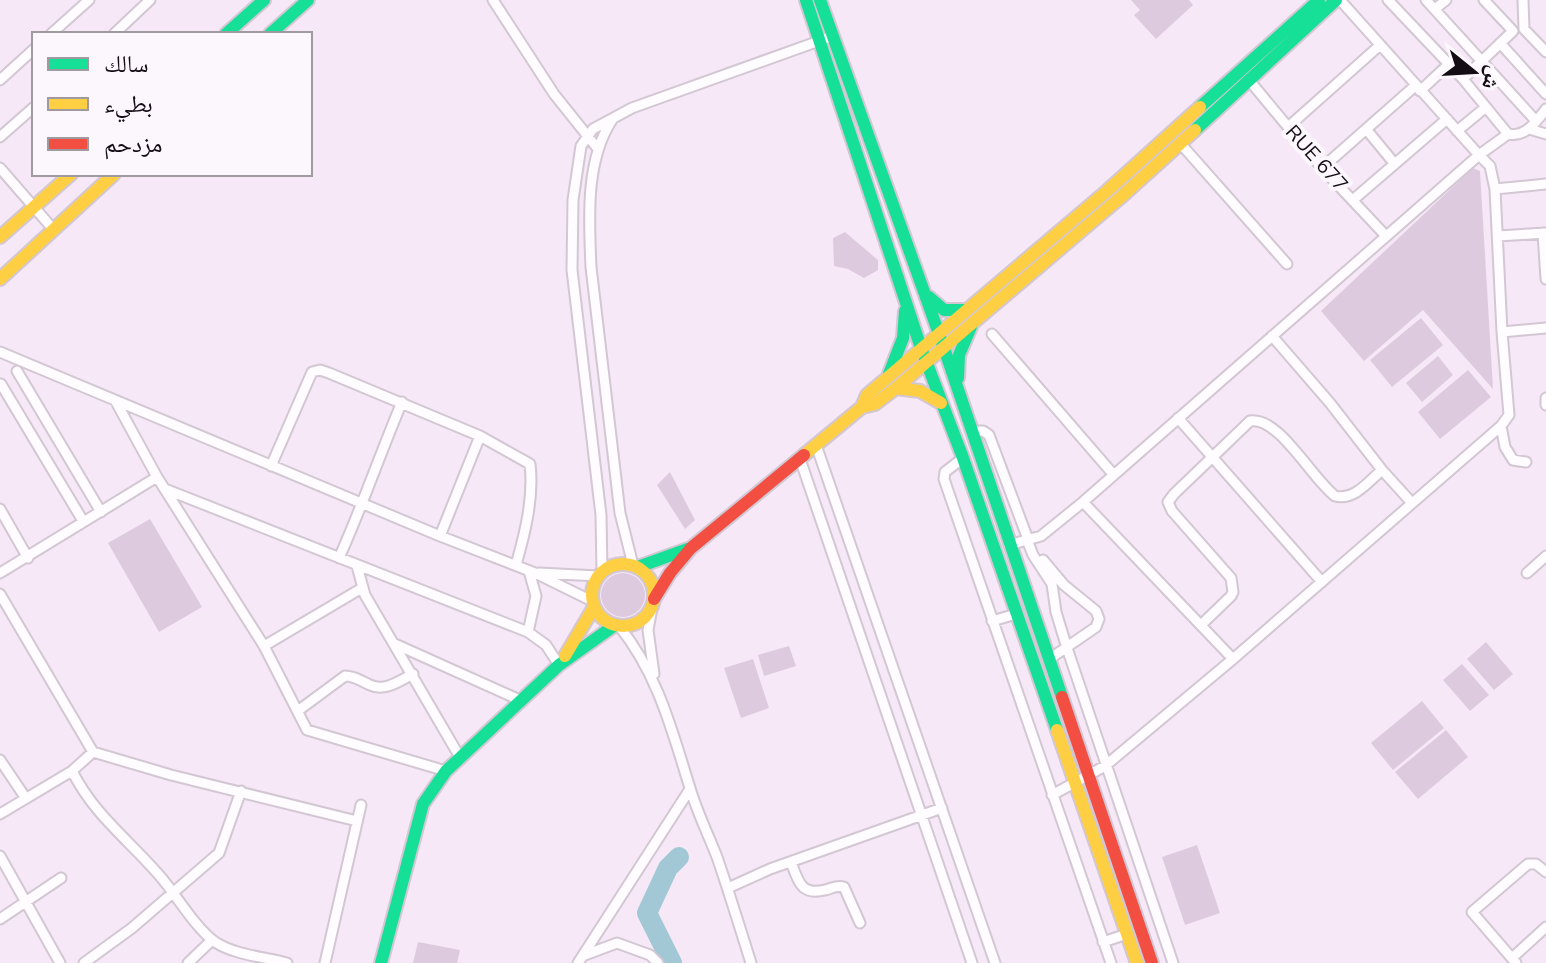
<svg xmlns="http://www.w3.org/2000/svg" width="1546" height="963" font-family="Mulish,'Noto Naskh Arabic',sans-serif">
  <rect width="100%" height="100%" fill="#f6e8f7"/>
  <path fill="#decadf" d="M1131 0H1189L1193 5 1156 39 1134 15 1140 10Z
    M1473 168 1480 171 1493 389 1423 310 1364 361 1321 311Z
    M845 232 878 260V270L864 278 848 269 834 266 833 238Z
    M1421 318 1443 345 1392 387 1370 360Z
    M1438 356 1453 375 1422 402 1406 383Z
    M1468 370 1491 397 1440 439 1418 412Z
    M670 472 695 520 685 529 657 485Z
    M150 519 202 607 159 632 108 543Z
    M601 595a22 22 0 1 1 44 0a22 22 0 1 1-44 0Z
    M1486 642 1513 674 1494 690 1467 659Z
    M789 646 796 666 764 676 758 655Z
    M753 659 769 708 741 718 724 668Z
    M1462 664 1489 695 1470 711 1443 680Z
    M1422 701 1444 728 1393 770 1371 743Z
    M1446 730 1468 757 1418 799 1395 772Z
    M1197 845 1220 913 1185 925 1162 857Z
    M418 942 460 950 457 963H413Z"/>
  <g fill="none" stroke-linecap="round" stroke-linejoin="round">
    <path stroke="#a1c8d4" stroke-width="20" d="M672 963 647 913 668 868 679 857"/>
    <g stroke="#d2c7d3" stroke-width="13">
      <path id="street" d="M493 0 554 94 598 149
        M1340 0 1479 155 1508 134C1525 138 1536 122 1546 109
        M1388 0 1463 79 1508 134
        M1426 0 1536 121
        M1523 0 1524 29 1546 52
        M1435 9 1446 0
        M51 34 89 0
        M114 34 150 0
        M1500 43 1546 94
        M1463 79 1513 31 1484 0
        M0 80 34 49
        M1249 80 1322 168 1386 236
        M1420 91 1449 64
        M612 120C585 161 589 220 591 267L620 513 633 565
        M1288 127 1379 46
        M1366 129 1394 163
        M1529 129 1546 134
        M1457 131 1486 107
        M0 137 34 107
        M1180 143 1287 264
        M0 168 53 229
        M1322 168 1415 86
        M1495 189 1546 184
        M1354 199 1447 119
        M1543 233 1546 279
        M1498 236 1546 233
        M1502 332 1546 328
        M992 334 1113 474
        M1272 336 1330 403 1382 470 1412 503
        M0 352 440 536 535 573 592 601
        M17 371 101 512
        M1 384 83 521
        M1546 398V405
        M115 400 157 477 264 646 307 730 446 771
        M1178 418 1322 582
        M1501 426 1505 447 1513 460 1526 462
        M971 431H983L989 435 1029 542
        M816 445 995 963
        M963 458 945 472 944 479 1111 963
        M800 459 972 963
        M271 466 312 372 320 370 329 373 480 436 530 464C534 498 525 533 516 565
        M165 489 528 632 546 645 559 665
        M1083 502 1233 659
        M0 509 28 558
        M440 536 480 436
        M1027 540 1033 555 1052 584 1056 612 1067 648 1173 963
        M1009 545 1041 536 1083 502 1479 155 1490 166 1495 189 1502 332 1509 415 1501 426 1233 659 1105 766 1052 795
        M339 558C362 507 380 454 402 402
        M1043 560 1064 585 1096 611 1099 619 1096 627 1048 660
        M357 566 365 595 461 759
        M602 571 601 515 572 270 573 200 581 146 593 129 632 108 833 36
        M0 573 157 477
        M539 573 598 576
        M1527 573 1546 556
        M0 594 93 752 171 775 357 821
        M652 608 648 630 654 674
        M992 621 1016 614
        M1201 625 1231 596 1233 592 1231 578 1172 511 1168 502 1174 494 1250 421C1279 416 1312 479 1335 496 1354 501 1368 482 1382 470
        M619 626C658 674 672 731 690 788 697 812 708 834 717 857 729 892 740 928 751 963
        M528 632 536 596 529 571
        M395 644 522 701
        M264 646 362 588
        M299 710 345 676C355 676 361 681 370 685 385 692 399 681 413 674
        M0 760 25 797
        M72 771C95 816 127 838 159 875 176 894 195 928 215 942 235 955 264 957 287 963
        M0 814 72 771 93 752
        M0 856 60 963
        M791 862C798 881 801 896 825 890 833 888 836 885 844 887L860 923
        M728 888 770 869 942 808
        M0 919 61 878
        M1103 942 1127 934
        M585 955 617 943 650 955 658 963
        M1512 958 1546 927
        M84 963 132 928 219 853 241 791
        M188 963 212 940
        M325 963 361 805
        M578 963 690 789
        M1516 963 1472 912 1528 864H1536L1546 872"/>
    </g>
    <g stroke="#d2c7d3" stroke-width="16">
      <path id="fast" d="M806 0 921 348 963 458 1057 730
        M820 0 944 348 1062 697
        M226 34 264 0
        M270 34 308 0
        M1200 107 1319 0
        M1195 130 1336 0
        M929 297 944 310H964
        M889 374 903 338 905 311
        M958 378 959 355 971 327
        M638 567 688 549
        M381 963 423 804 446 771 559 665 615 625"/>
    </g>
    <g stroke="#d2c7d3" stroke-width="16">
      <path id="slow" d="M0 237 71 174
        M0 279 114 174
        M896 388 920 391 941 403
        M862 407 875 404 896 388 1121 197 1195 130
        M804 455 862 407 867 395 1107 191 1200 107
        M592 595a31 31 0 1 1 62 0a31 31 0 1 1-62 0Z
        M565 656 594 607
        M1057 730 1137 963"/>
    </g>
    <g stroke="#d2c7d3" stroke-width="16">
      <path id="jam" d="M654 599 670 573 691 548 804 455
        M1062 697 1152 963"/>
    </g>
    <use href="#street" stroke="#fefcfe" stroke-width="9"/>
    <use href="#fast" stroke="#16e098" stroke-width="12"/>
    <use href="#slow" stroke="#ffcf43" stroke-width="12"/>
    <use href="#jam" stroke="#f24e42" stroke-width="12"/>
  </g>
  <g text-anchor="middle" stroke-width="8" stroke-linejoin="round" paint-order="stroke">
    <g font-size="20" fill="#140c15" stroke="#fcf7fd">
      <text transform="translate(1317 158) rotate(48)" y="7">RUE 677</text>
    </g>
  </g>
  <rect x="32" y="32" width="280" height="144" fill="#fcf7fd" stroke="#9f99a0" stroke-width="2"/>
  <rect x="48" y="58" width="40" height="12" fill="#16e098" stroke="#9f99a0" stroke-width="2"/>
  <text x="104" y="72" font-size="24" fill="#140c15">سالك</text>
  <rect x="48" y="98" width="40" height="12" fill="#ffcf43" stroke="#9f99a0" stroke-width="2"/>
  <text x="104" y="112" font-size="24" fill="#140c15">بطيء</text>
  <rect x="48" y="138" width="40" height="12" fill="#f24e42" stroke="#9f99a0" stroke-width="2"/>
  <text x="104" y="152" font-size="24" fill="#140c15">مزدحم</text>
  <g transform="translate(1474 72) rotate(108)" stroke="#fcf7fd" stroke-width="6" paint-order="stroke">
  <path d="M0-6L14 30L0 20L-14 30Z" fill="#140c15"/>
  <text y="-12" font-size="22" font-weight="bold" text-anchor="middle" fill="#140c15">ش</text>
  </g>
</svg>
